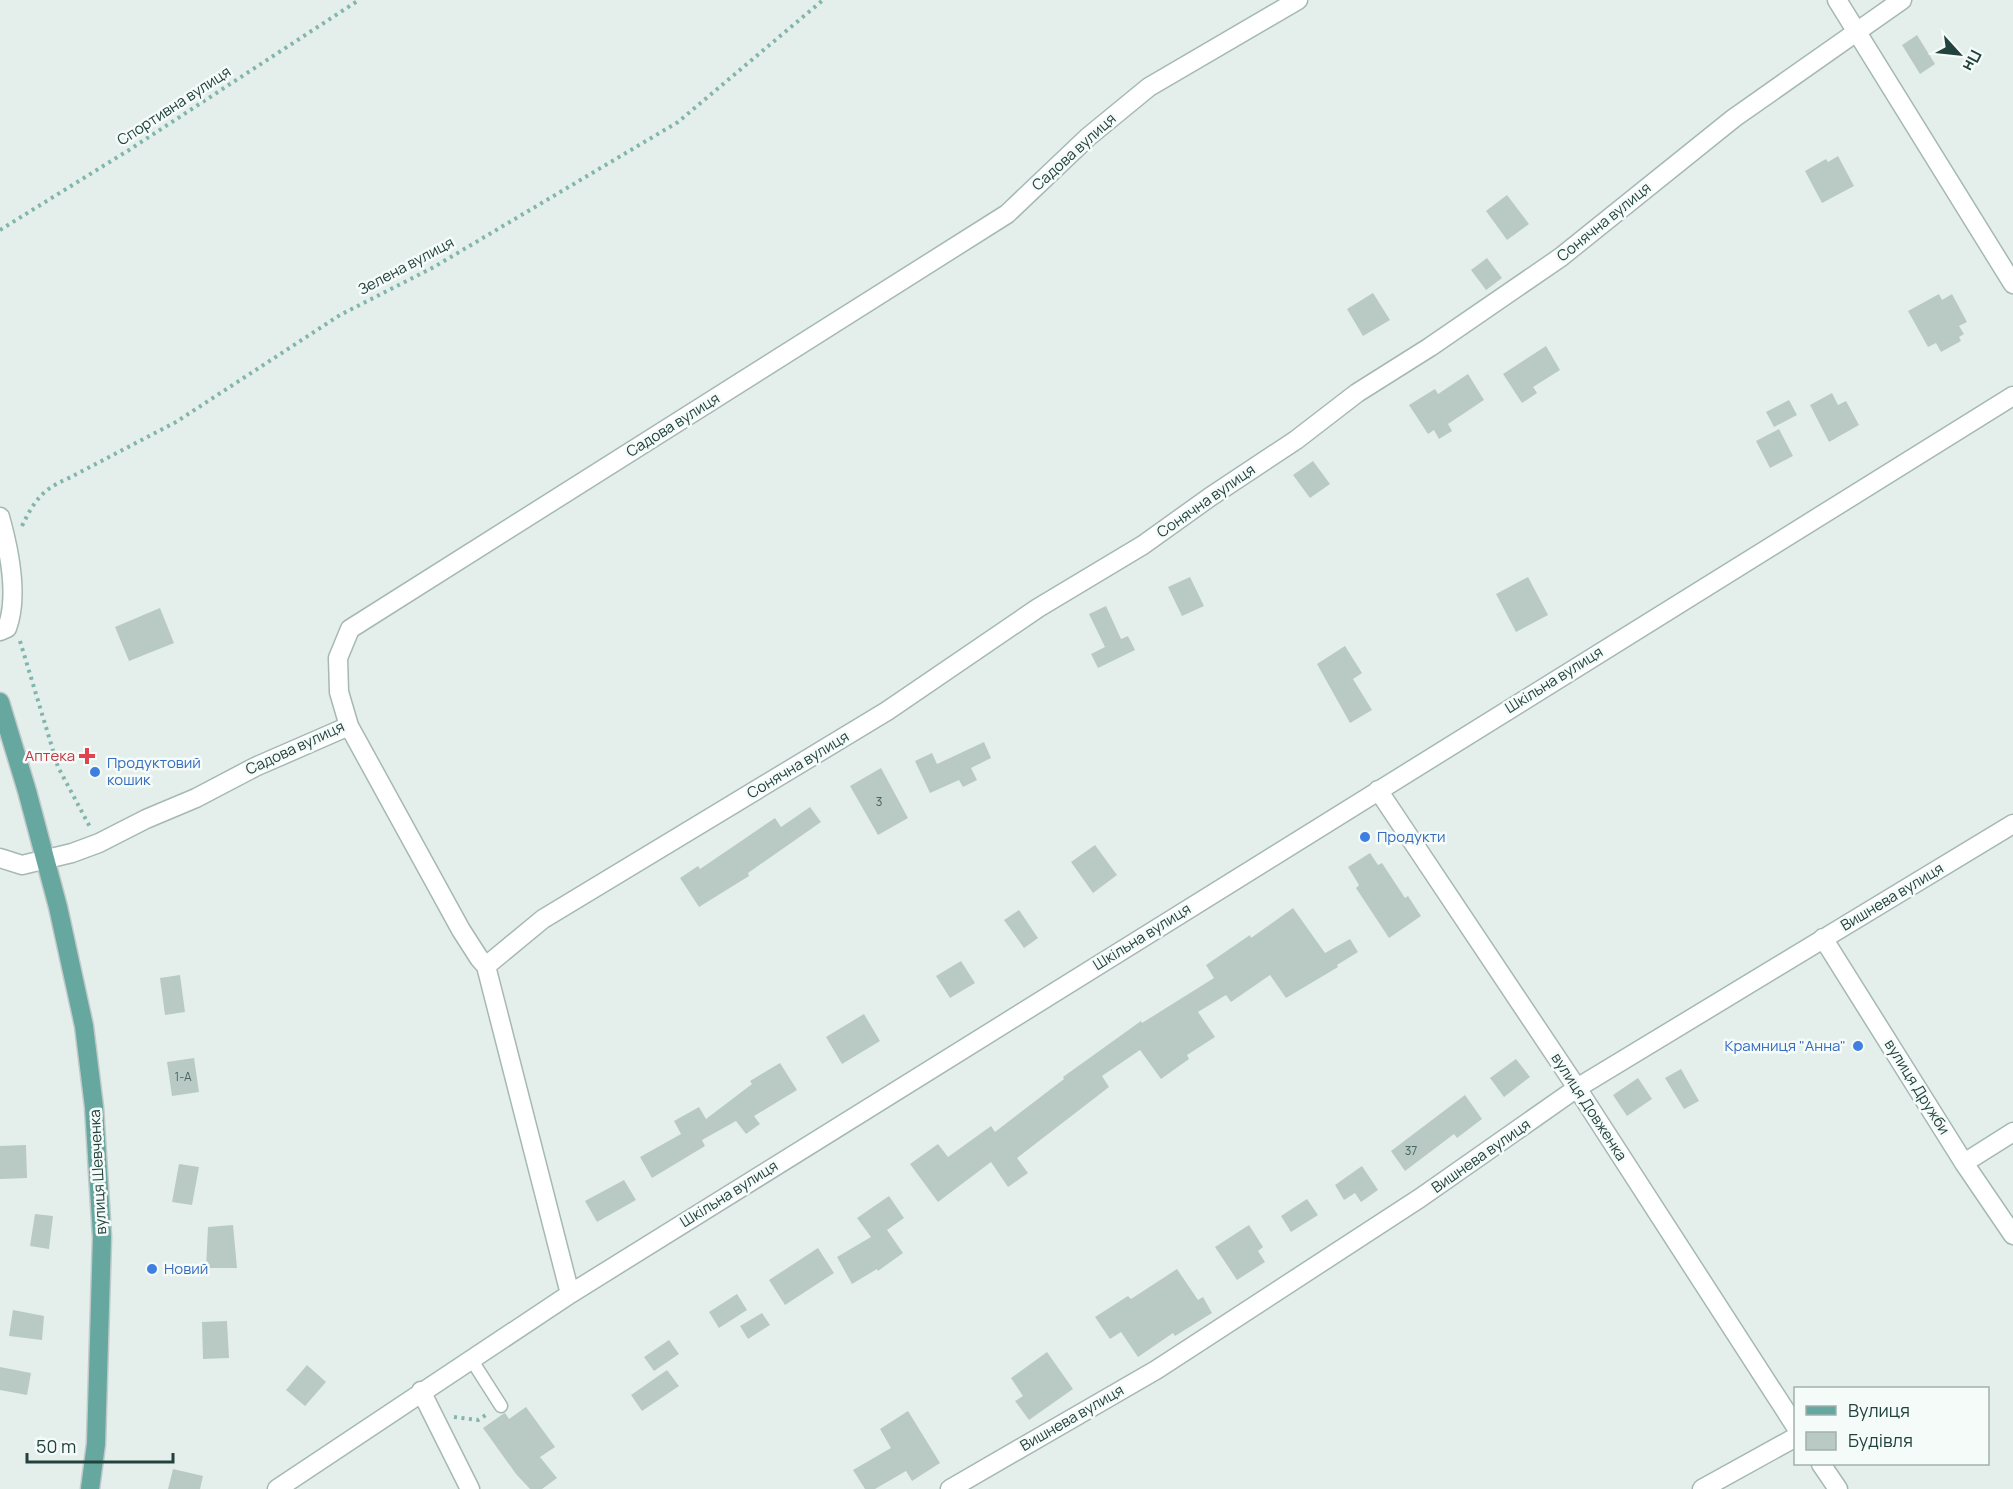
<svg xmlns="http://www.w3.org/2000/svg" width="2013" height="1489" font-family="Manrope,sans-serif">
  <rect width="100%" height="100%" fill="#e4efeb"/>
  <path fill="#b9cac5" d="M1917 35 1935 64 1920 74 1902 45Z
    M1838 156 1854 186 1822 203 1805 171 1826 159 1828 162Z
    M1507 195 1529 224 1507 240 1486 211Z
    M1487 258 1502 278 1486 290 1471 270Z
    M1373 293 1390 320 1363 336 1347 309Z
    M1939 294 1942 300 1952 294 1967 322 1959 326 1964 334 1959 337 1961 341 1941 352 1936 343 1928 347 1908 311Z
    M1546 346 1560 370 1533 387 1537 393 1522 403 1503 374Z
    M1468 374 1484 400 1448 424 1452 431 1439 439 1434 430 1428 434 1409 405 1435 389 1438 394Z
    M1832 393 1838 405 1846 401 1859 425 1829 442 1810 405Z
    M1789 400 1797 415 1774 427 1766 412Z
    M1779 429 1793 456 1770 468 1756 441Z
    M1313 461 1330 484 1310 498 1293 475Z
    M1190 577 1204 606 1182 616 1168 587Z
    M1528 577 1548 615 1516 632 1496 594Z
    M1106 606 1121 639 1128 636 1135 650 1098 668 1091 654 1105 647 1089 614Z
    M160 608 174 643 129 661 115 627Z
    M1345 646 1362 673 1353 679 1372 710 1350 723 1317 664Z
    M984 742 991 758 971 768 977 780 963 787 959 780 930 793 915 761 932 753 937 764Z
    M881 768 908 818 878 835 850 786Z
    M810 807 821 822 748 873 749 876 699 907 680 878 698 866 700 869 775 818 781 827Z
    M1095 845 1117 875 1093 893 1071 862Z
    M1370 853 1378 865 1382 863 1405 898 1408 896 1421 916 1389 938 1356 888 1359 885 1348 867Z
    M1293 908 1325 953 1350 939 1358 952 1337 965 1338 967 1286 998 1270 975 1231 1002 1226 995 1198 1012 1215 1037 1187 1055 1189 1059 1161 1079 1140 1050 1102 1076 1109 1087 1017 1158 1028 1173 1008 1187 991 1162 938 1202 910 1164 938 1144 948 1157 991 1126 995 1132 1064 1079 1063 1077 1141 1021 1142 1023 1214 978 1206 965 1250 935 1251 938Z
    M1019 910 1038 938 1024 948 1004 920Z
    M961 961 975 983 950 998 936 976Z
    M180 975 185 1012 165 1015 160 978Z
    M864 1014 880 1041 842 1064 826 1037Z
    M194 1058 199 1092 172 1096 167 1062Z
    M1516 1059 1530 1077 1504 1097 1490 1078Z
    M780 1063 797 1090 754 1116 760 1124 746 1134 736 1121 702 1140 705 1146 652 1178 640 1157 681 1134 674 1121 699 1107 706 1119 752 1084 750 1081Z
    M1681 1069 1699 1101 1684 1109 1665 1078Z
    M1638 1078 1652 1099 1627 1116 1613 1095Z
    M1465 1095 1482 1119 1457 1138 1454 1134 1405 1171 1391 1151Z
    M26 1145 27 1178 0 1179V1146Z
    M179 1164 199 1167 192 1205 172 1202Z
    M1362 1166 1378 1190 1361 1202 1355 1193 1344 1200 1335 1185Z
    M624 1180 636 1200 597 1222 585 1201Z
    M889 1196 904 1218 887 1230 903 1253 878 1271 877 1269 852 1284 837 1257 871 1237 857 1218Z
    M1307 1199 1318 1215 1291 1232 1281 1216Z
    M35 1214 53 1216 49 1249 30 1246Z
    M233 1225 237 1268H206L208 1227Z
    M1249 1225 1263 1247 1258 1251 1265 1262 1237 1280 1215 1247Z
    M818 1248 834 1273 785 1305 769 1280Z
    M1177 1269 1198 1300 1203 1297 1212 1313 1175 1336 1173 1333 1138 1357 1121 1332 1110 1339 1095 1317 1128 1296 1131 1299Z
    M737 1294 747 1310 719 1328 709 1312Z
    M13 1310 44 1316 42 1340 9 1336Z
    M762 1313 770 1325 748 1339 740 1326Z
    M227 1321 229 1358 203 1359 202 1322Z
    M669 1340 679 1354 654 1371 644 1357Z
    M1047 1352 1073 1389 1029 1420 1015 1401 1023 1396 1011 1378Z
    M307 1365 326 1382 305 1406 286 1390Z
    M0 1367 31 1373 27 1395 0 1390Z
    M667 1370 679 1386 642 1411 631 1395Z
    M526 1407 555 1447 540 1457 557 1478 542 1489H530L516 1474 483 1428 503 1414 505 1413 509 1419Z
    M908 1411 940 1463 912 1481 906 1471 875 1489H865L853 1470 891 1448 880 1429Z
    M173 1469 203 1476 200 1489H168Z"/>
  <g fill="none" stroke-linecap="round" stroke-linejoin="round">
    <g stroke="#a6b8b4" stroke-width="15">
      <path id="service" d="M471 1359 501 1406"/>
    </g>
    <g stroke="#a6b8b4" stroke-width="21">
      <path id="minor" d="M1837 0 2013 284
        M0 517C9 549 19 596 7 628L0 631
        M349 726 461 930 479 958 486 966 570 1294
        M1378 790 1577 1088 1796 1427
        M0 858 22 865 72 853 99 843 146 819 196 798 255 767 349 726 339 692 338 658 350 629 1007 214 1088 137 1149 87 1298 0
        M1823 938 1964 1163 2013 1235
        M486 966 543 919 887 711 1038 608 1143 545 1210 497 1296 440 1357 393 1430 347 1561 257 1734 118 1902 0
        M1964 1163 2013 1132
        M421 1391 470 1489
        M1821 1464 1838 1489
        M277 1489 570 1294 2013 396
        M950 1489 1156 1370 1420 1198 1577 1088 2013 824
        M1702 1489 1796 1437"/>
    </g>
    <g stroke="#c1cac9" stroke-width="21">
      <path id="primary" d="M0 702 27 791 58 907 84 1026 94 1107 102 1237 96 1444 90 1489"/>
    </g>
    <path stroke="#82b5ac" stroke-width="4" stroke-dasharray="3 4.5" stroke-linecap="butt" d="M0 230 129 150 359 0
      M22 526C33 503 42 489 67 479L176 422 340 315 434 267 678 122 823 0
      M20 641 58 767 90 827
      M454 1417 478 1420 489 1413"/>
    <use href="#service" stroke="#fff" stroke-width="12"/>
    <use href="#minor" stroke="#fff" stroke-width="18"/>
    <use href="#primary" stroke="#66a79f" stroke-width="18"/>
  </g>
  <path fill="#e0444e" stroke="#f5fbf9" stroke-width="2" d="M84 747h6v6h6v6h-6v6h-6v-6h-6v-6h6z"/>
  <g fill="#3f7fe0" stroke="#f5fbf9" stroke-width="2">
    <circle cx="95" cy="772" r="6"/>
    <circle cx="1365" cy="837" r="6"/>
    <circle cx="1858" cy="1046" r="6"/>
    <circle cx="152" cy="1269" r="6"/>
  </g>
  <g text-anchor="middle" stroke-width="5" stroke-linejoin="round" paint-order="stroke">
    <g font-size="12" fill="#486460">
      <text x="879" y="806">3</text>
      <text x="183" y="1081">1-А</text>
      <text x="1411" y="1155">37</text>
    </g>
    <g font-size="15" fill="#22423e" stroke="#f5fbf9">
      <text transform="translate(174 106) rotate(-33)" y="5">Спортивна вулиця</text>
      <text transform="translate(1074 152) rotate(-42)" y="5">Садова вулиця</text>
      <text transform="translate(1604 222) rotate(-39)" y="5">Сонячна вулиця</text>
      <text transform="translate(406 266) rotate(-28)" y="5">Зелена вулиця</text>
      <text transform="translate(673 425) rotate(-32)" y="5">Садова вулиця</text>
      <text transform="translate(1206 501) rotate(-35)" y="5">Сонячна вулиця</text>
      <text transform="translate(1554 680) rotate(-32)" y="5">Шкільна вулиця</text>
      <text transform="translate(295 748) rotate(-25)" y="5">Садова вулиця</text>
      <text transform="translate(798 765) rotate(-31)" y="5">Сонячна вулиця</text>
      <text transform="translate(1892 897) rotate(-31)" y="5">Вишнева вулиця</text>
      <text transform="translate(1142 937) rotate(-32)" y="5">Шкільна вулиця</text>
      <text transform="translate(1917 1087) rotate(58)" y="5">вулиця Дружби</text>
      <text transform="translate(1589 1107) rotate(57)" y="5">вулиця Довженка</text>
      <text transform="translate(1481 1156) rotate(-35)" y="5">Вишнева вулиця</text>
      <text transform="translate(98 1172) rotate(-93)" y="5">вулиця Шевченка</text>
      <text transform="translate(729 1194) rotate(-32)" y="5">Шкільна вулиця</text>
      <text transform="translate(1072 1418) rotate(-30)" y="5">Вишнева вулиця</text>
    </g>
    <g font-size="15" fill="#be3a42" stroke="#f5fbf9" text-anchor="end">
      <text x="75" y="761">Аптека</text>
    </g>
    <g font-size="15" fill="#366cbe" stroke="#f5fbf9" text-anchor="start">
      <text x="107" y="768">Продуктовий<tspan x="107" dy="17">кошик</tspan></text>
      <text x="1377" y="842">Продукти</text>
      <text x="1846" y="1051" text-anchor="end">Крамниця "Анна"</text>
      <text x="164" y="1274">Новий</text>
    </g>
  </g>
  <rect x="1794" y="1387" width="195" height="78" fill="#f5fbf9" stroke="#a1b1ae" stroke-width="1.5"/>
  <rect x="1806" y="1406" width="30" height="9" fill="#66a79f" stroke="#a1b1ae" stroke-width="1.5"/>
  <text x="1848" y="1417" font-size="18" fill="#22423e">Вулиця</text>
  <rect x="1806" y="1432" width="30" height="18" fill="#b9cac5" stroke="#a1b1ae" stroke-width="1.5"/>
  <text x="1848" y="1447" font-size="18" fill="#22423e">Будівля</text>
  <g transform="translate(1959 54) rotate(117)" stroke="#f5fbf9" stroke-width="4.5" paint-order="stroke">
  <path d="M0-4.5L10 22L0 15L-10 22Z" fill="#22423e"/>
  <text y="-9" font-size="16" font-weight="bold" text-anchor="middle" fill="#22423e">Пн</text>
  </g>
  <path d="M27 1453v9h146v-9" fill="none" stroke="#22423e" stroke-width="3"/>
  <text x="36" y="1453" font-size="18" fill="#22423e" stroke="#f5fbf9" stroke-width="4.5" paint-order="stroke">50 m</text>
</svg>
